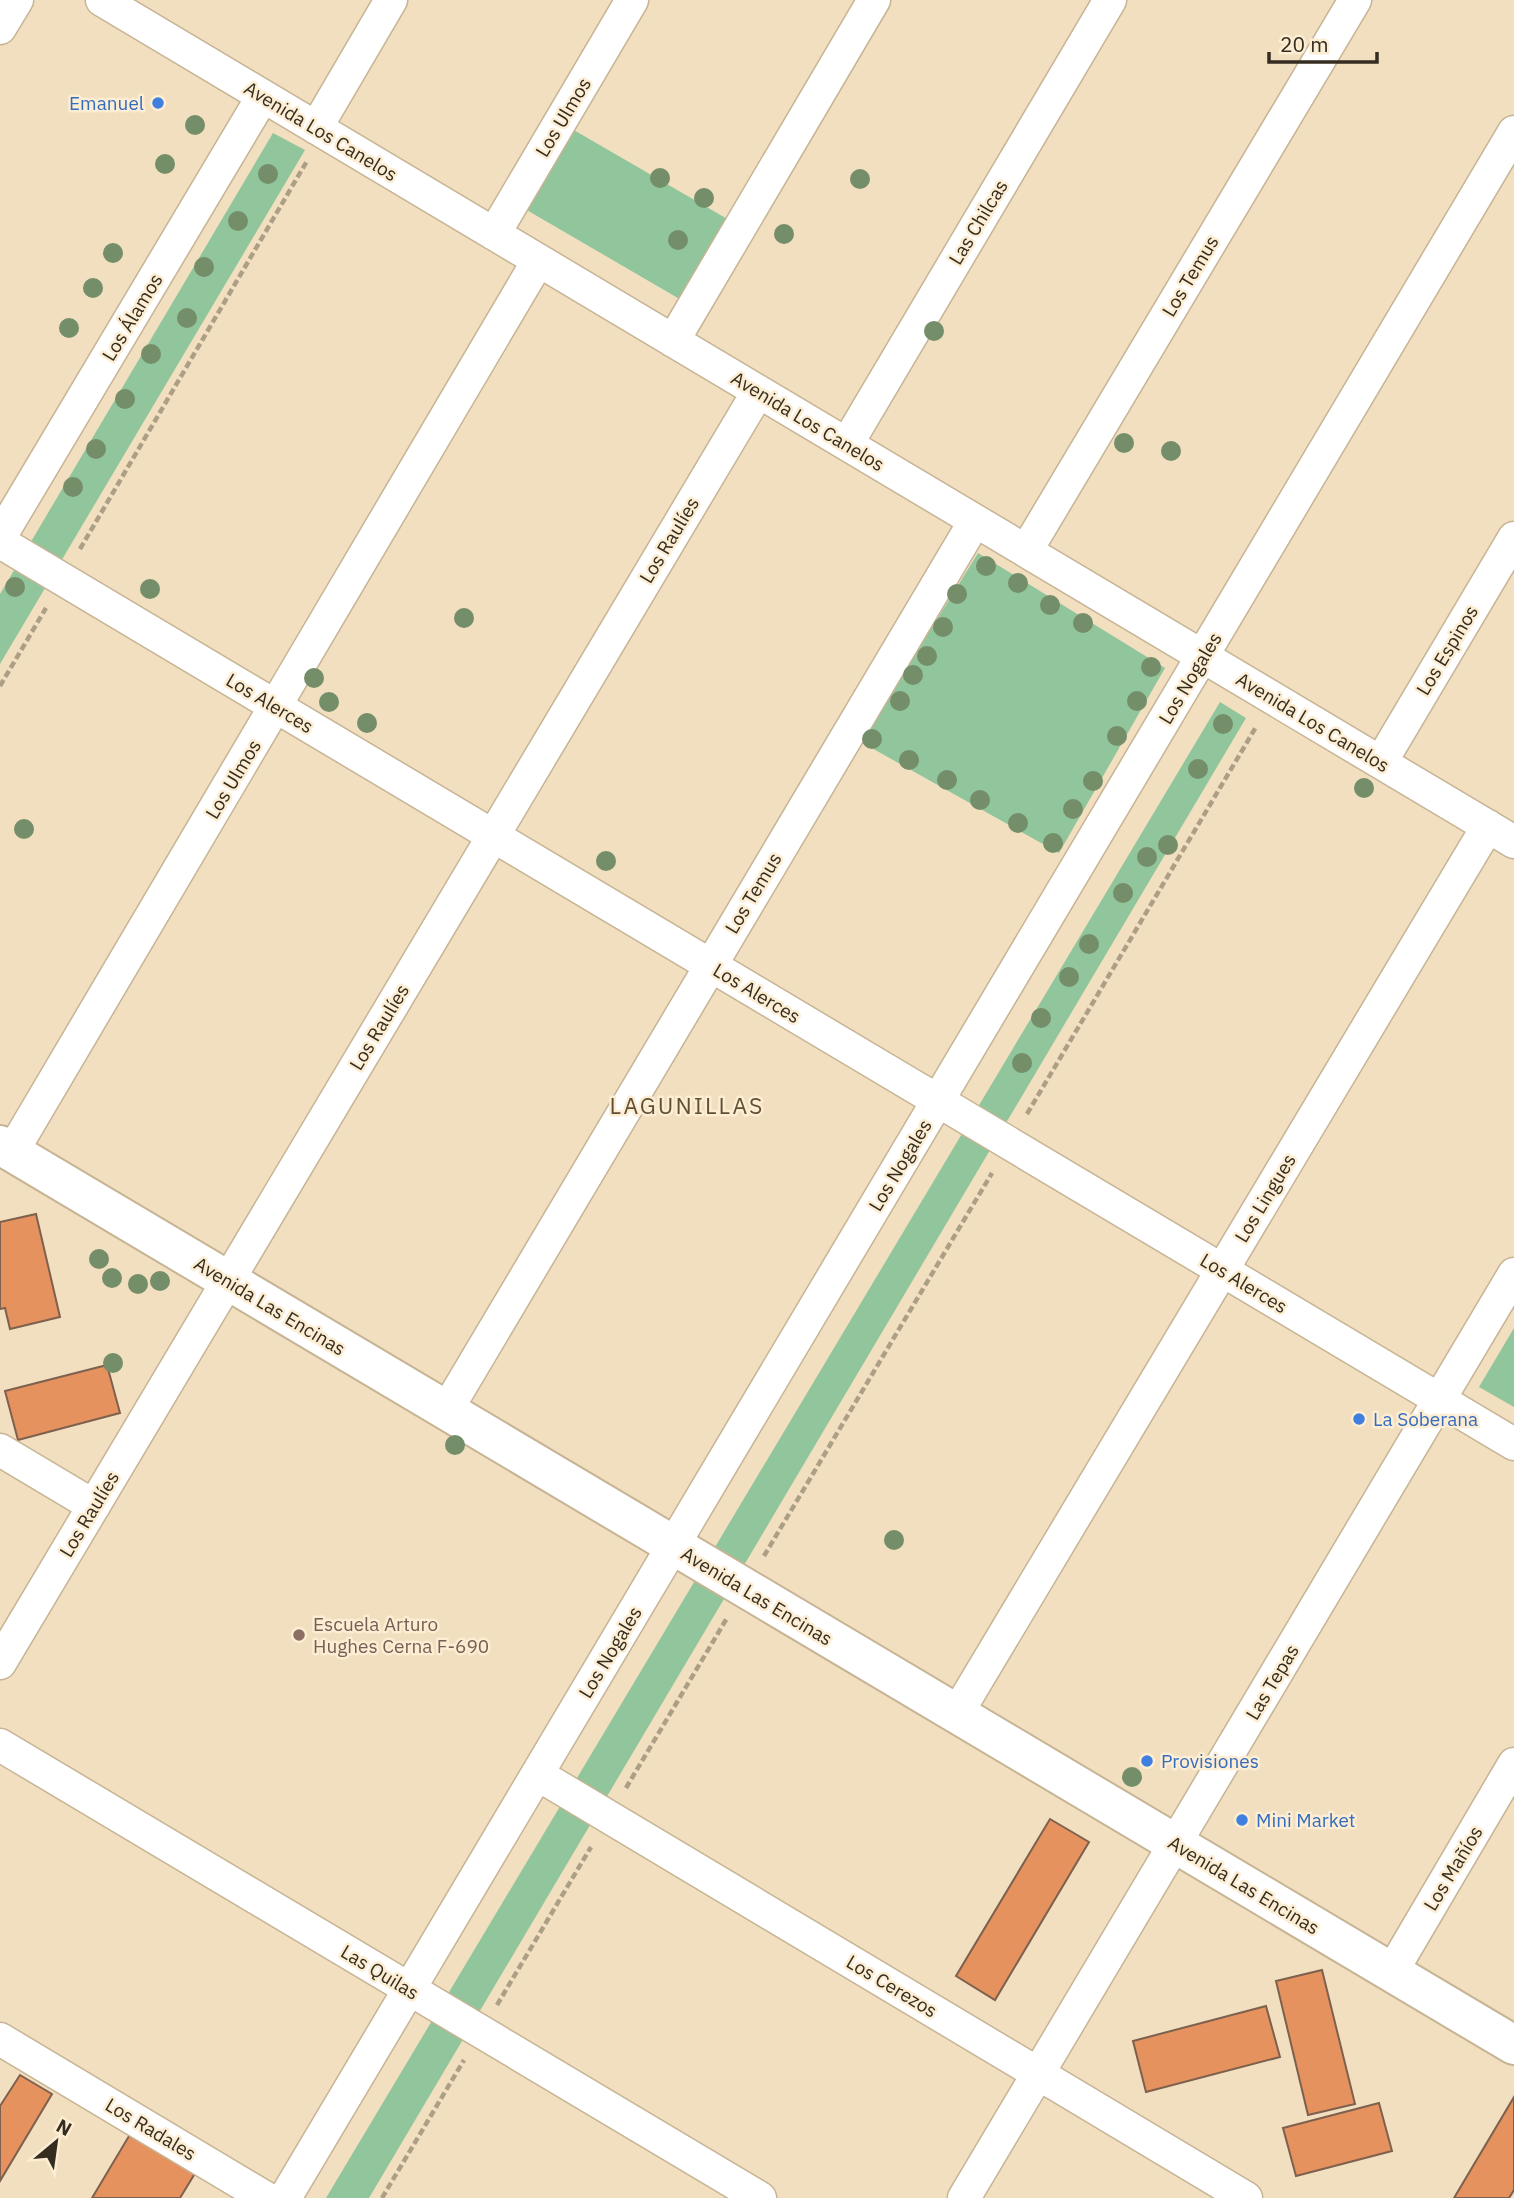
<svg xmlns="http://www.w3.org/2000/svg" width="1514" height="2198" font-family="'IBM Plex Sans',sans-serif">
  <rect width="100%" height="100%" fill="#f2dfbf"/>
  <path fill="#91c59b" d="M572 129 729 220 683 301 525 209Z
    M273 133 305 150 0 664V594Z
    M978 553 1165 668 1059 853 861 742Z
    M1220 702 1246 718 369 2198H326Z
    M1514 1328V1407L1479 1387Z"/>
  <path fill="#e5925e" stroke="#7d604e" stroke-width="2" d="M36 1214 60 1317 10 1329 5 1308 0 1309V1222Z
    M107 1365 120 1413 18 1440 5 1391Z
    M1050 1819 1089 1842 995 2000 956 1976Z
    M1322 1970 1355 2104 1308 2115 1276 1981Z
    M1266 2006 1280 2057 1146 2092 1133 2041Z
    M20 2075 52 2094 0 2181V2106Z
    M1514 2097V2190L1509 2198H1454Z
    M1379 2103 1392 2151 1296 2176 1283 2128Z
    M132 2131 197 2170 180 2198H92Z"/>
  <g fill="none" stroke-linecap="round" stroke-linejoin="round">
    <g stroke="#c6b495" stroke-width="35">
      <path id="minor" d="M102 0 1514 842
        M0 28 17 0
        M316 128 391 0
        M494 234 632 0
        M673 341 874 0
        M847 444 1110 0
        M0 537 263 96
        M0 542 1514 1444
        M1026 551 1355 0
        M1381 762 1514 538
        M12 1152 538 261
        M446 1411 975 521
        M0 1450 94 1506
        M0 1663 758 392
        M956 1715 1488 826
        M0 1745 760 2198
        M537 1774 1246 2198
        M1391 1973 1514 1764
        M0 2039 266 2198
        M285 2198 1514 132
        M964 2198 1514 1274"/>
    </g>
    <g stroke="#c6b495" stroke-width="42">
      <path id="tertiary" d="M0 1145 1514 2045"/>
    </g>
    <path stroke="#ad9f85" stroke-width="4.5" stroke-dasharray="7 3.5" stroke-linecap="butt" d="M80 549 307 161
      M0 686 46 608
      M1027 1114 1256 727
      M764 1556 992 1173
      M626 1788 727 1618
      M497 2005 591 1847
      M382 2198 464 2060"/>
    <use href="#minor" stroke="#fff" stroke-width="32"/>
    <use href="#tertiary" stroke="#fff" stroke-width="38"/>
  </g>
  <g fill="#748e69">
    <circle cx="195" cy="125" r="10"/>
    <circle cx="165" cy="164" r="10"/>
    <circle cx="268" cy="174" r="10"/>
    <circle cx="660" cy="178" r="10"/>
    <circle cx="860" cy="179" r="10"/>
    <circle cx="704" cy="198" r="10"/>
    <circle cx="238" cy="221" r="10"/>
    <circle cx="784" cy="234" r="10"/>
    <circle cx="678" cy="240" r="10"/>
    <circle cx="113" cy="253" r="10"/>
    <circle cx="204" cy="267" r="10"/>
    <circle cx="93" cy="288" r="10"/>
    <circle cx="187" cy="318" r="10"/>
    <circle cx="69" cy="328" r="10"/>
    <circle cx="934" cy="331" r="10"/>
    <circle cx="151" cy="354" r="10"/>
    <circle cx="125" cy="399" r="10"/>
    <circle cx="1124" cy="443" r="10"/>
    <circle cx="96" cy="449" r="10"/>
    <circle cx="1171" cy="451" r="10"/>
    <circle cx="73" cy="487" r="10"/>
    <circle cx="986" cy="566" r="10"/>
    <circle cx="1018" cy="583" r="10"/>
    <circle cx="15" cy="587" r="10"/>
    <circle cx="150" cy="589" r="10"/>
    <circle cx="957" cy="594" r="10"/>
    <circle cx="1050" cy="605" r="10"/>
    <circle cx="464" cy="618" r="10"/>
    <circle cx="1083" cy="623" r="10"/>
    <circle cx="943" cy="627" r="10"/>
    <circle cx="927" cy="656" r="10"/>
    <circle cx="1151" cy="667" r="10"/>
    <circle cx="913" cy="675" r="10"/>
    <circle cx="314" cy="678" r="10"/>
    <circle cx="900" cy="701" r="10"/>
    <circle cx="1137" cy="701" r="10"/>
    <circle cx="329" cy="702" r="10"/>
    <circle cx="367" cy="723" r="10"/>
    <circle cx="1223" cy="724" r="10"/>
    <circle cx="1117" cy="736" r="10"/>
    <circle cx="872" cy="739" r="10"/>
    <circle cx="909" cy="760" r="10"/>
    <circle cx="1198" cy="769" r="10"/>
    <circle cx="947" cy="780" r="10"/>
    <circle cx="1093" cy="781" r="10"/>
    <circle cx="1364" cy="788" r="10"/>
    <circle cx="980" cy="800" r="10"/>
    <circle cx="1073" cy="809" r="10"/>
    <circle cx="1018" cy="823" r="10"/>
    <circle cx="24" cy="829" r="10"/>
    <circle cx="1053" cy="843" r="10"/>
    <circle cx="1168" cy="845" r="10"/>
    <circle cx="1147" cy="857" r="10"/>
    <circle cx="606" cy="861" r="10"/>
    <circle cx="1123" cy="893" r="10"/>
    <circle cx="1089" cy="944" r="10"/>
    <circle cx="1069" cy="977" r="10"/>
    <circle cx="1041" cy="1018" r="10"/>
    <circle cx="1022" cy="1063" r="10"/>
    <circle cx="99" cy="1259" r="10"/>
    <circle cx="112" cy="1278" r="10"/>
    <circle cx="160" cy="1281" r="10"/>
    <circle cx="138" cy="1284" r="10"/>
    <circle cx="113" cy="1363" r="10"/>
    <circle cx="455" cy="1445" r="10"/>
    <circle cx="894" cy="1540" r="10"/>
    <circle cx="1132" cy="1777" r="10"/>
  </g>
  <g fill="#3f7fe0" stroke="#fcedd3" stroke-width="2.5">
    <circle cx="158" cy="103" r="7"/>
    <circle cx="1359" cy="1419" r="7"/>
    <circle cx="1147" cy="1761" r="7"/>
    <circle cx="1242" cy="1820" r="7"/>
  </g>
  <circle fill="#8d6e63" stroke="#fcedd3" stroke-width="2.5" cx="299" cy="1635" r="7"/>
  <g text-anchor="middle" stroke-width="5" stroke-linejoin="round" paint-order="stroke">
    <g font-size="19" fill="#366cbe" stroke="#fcedd3" text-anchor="start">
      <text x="144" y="110" text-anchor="end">Emanuel</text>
      <text x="1373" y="1426">La Soberana</text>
      <text x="1161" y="1768">Provisiones</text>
      <text x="1256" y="1827">Mini Market</text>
    </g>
    <g font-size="19" fill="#342d20" stroke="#fcedd3">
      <text transform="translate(563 117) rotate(-59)" y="7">Los Ulmos</text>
      <text transform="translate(321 131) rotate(31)" y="7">Avenida Los Canelos</text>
      <text transform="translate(978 222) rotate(-59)" y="7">Las Chilcas</text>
      <text transform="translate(1190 276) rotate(-59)" y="7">Los Temus</text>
      <text transform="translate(132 317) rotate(-59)" y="7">Los Álamos</text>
      <text transform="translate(808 421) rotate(31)" y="7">Avenida Los Canelos</text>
      <text transform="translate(669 540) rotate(-59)" y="7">Los Raulíes</text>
      <text transform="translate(1447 650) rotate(-59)" y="7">Los Espinos</text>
      <text transform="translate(1190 678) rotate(-59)" y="7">Los Nogales</text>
      <text transform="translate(270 703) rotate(31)" y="7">Los Alerces</text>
      <text transform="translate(1313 722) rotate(31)" y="7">Avenida Los Canelos</text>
      <text transform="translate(233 779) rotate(-59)" y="7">Los Ulmos</text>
      <text transform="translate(753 893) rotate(-59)" y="7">Los Temus</text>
      <text transform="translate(757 993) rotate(31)" y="7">Los Alerces</text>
      <text transform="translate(379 1027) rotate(-59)" y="7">Los Raulíes</text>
      <text transform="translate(900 1165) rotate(-59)" y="7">Los Nogales</text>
      <text transform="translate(1265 1198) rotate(-59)" y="7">Los Lingues</text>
      <text transform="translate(1244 1283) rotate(31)" y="7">Los Alerces</text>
      <text transform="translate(270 1306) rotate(31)" y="7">Avenida Las Encinas</text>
      <text transform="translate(89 1514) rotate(-59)" y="7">Los Raulíes</text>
      <text transform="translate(757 1596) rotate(31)" y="7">Avenida Las Encinas</text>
      <text transform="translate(610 1652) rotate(-59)" y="7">Los Nogales</text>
      <text transform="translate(1272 1682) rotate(-59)" y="7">Las Tepas</text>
      <text transform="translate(1453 1868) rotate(-59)" y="7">Los Mañíos</text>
      <text transform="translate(1244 1885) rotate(31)" y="7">Avenida Las Encinas</text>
      <text transform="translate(380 1972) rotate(31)" y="7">Las Quilas</text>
      <text transform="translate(892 1986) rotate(31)" y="7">Los Cerezos</text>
      <text transform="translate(151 2129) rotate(31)" y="7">Los Radales</text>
    </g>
    <g font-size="19" fill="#785e54" stroke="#fcedd3" text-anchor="start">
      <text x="313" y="1631">Escuela Arturo<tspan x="313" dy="22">Hughes Cerna F-690</tspan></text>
    </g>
    <g font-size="23" letter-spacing="2" fill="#604f34" stroke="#fcedd3">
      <text x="687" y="1114">LAGUNILLAS</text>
    </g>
  </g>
  <g transform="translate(56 2142) rotate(29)" stroke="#fcedd3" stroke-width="5" paint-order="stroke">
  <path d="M0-5L12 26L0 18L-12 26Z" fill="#342d20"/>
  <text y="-10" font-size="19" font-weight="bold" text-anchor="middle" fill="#342d20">N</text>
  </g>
  <path d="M1269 52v10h108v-10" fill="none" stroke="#342d20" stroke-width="3.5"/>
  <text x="1280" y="52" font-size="21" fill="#342d20" stroke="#fcedd3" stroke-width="5" paint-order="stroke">20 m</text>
</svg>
